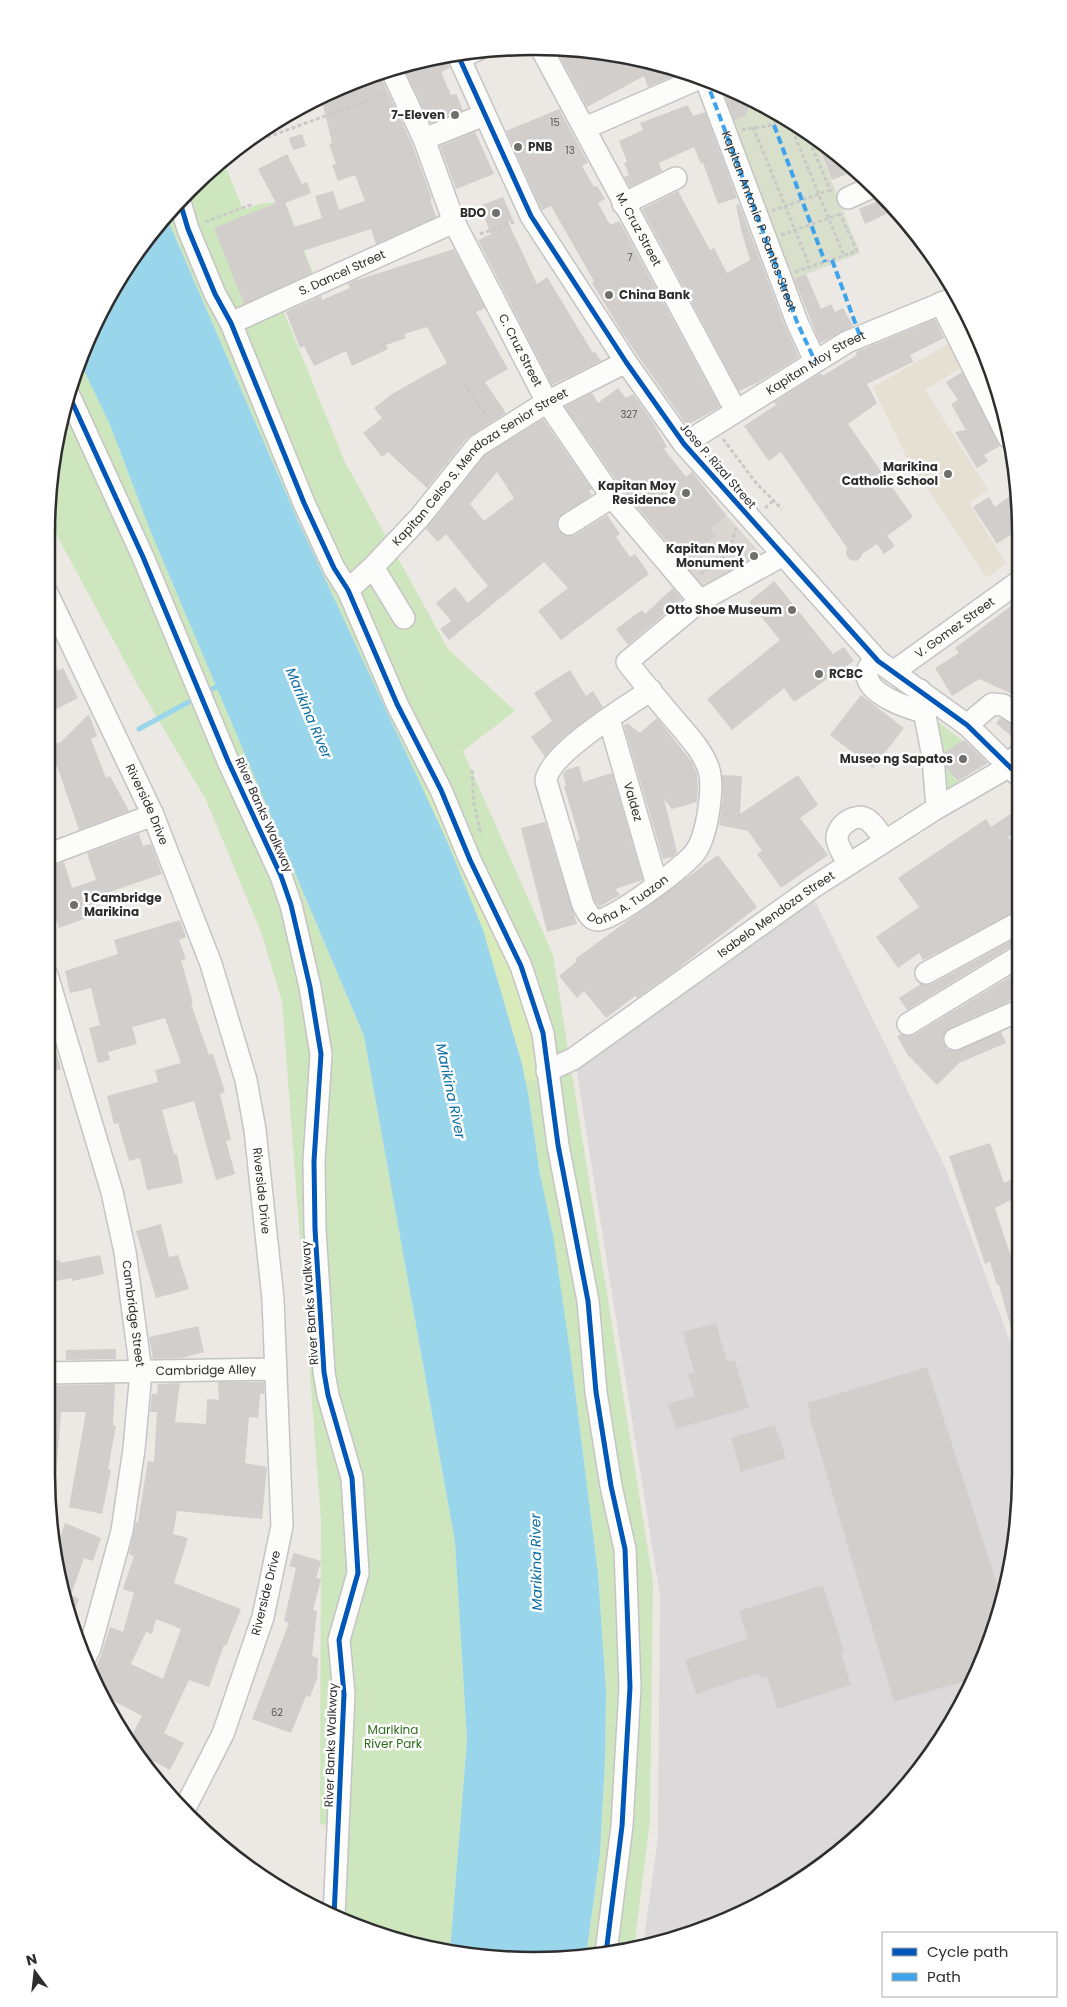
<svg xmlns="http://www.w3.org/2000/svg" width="1067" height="2007" font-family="Poppins,sans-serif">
  <rect width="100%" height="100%" fill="#ece8e4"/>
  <path fill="#dcd9db" d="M814 899 946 1169 1018 1363 1019 1362 1020 1505 1004 1600 970 1689 920 1770 878 1818 804 1879 720 1924 659 1944 643 1947 658 1836 660 1596 576 1067Z"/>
  <path fill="#e6e0d3" d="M953 341 966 365 925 390 988 490 969 503 1006 563 987 578 907 458 873 387Z"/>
  <path fill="#cee6be" d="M223 160 243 210 263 203 285 202 317 283 279 300 344 460 448 649 515 711 463 751 553 955 653 1582 650 1822 634 1948 586 1956 600 1854 605 1760 606 1691 598 1573 571 1358 540 1175 529 1099 448 843 299 523 166 216 212 167Z
    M80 362 110 425 150 530 364 1036 455 1542 467 1740 450 1951 408 1944 339 1919 344 1828 320 1824 321 1521 282 1001 261 932 206 800 136 682 47 517V502L63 407Z
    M933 718 963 741 939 756Z
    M940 761 959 783 945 792Z"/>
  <path fill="#d8e0cc" d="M731 90 749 97 816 141 860 253 787 282 717 96Z"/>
  <path fill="#d9eabb" d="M433 788C473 877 531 981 542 1078L520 1083 401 797Z"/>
  <path fill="#dad6d2" d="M727 516 765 558 704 597 669 558 691 544 698 550 716 536 710 528Z"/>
  <path fill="#99d6ec" d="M166 216 299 523 448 843 483 930 522 1064 529 1099 540 1175 553 1235 571 1358 598 1573 606 1691 605 1760 600 1854 586 1956C540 1964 495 1959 450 1951L467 1740 455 1542 364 1036 150 530 110 425 80 362 97 318 147 237Z"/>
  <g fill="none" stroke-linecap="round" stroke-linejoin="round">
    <path stroke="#99d6ec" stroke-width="5" d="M205 692 223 684
      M139 729 196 698"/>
  </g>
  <path fill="#d1cecb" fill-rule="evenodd" d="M566 47 660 63 683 72 648 87 644 76 587 107 555 48Z
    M444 56 450 68 441 72 451 95 456 94 463 110 430 123 403 66Z
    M379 73 412 144 432 199H430L436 217 376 244 371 229 303 251 312 273 244 304 214 228 276 203 258 169 287 154 302 184 307 182 311 193 285 203 294 227 322 218 315 196 333 191 339 210 365 201 355 175 338 181 332 165 336 164 329 144 332 143 321 97 334 92 335 95Z
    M722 86 753 99 745 116 734 120Z
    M688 105 693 116 705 112 737 198 718 204 703 163 701 164 694 147 659 163 662 171 630 187 624 177 629 175 624 163 627 162 619 141 643 130 640 123Z
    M559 109 588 163 582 166 594 187 597 186 605 199 598 203 610 225 619 221 622 226 720 407 691 423H685L623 334 592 283 594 281 551 206 542 210 506 131Z
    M475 132 494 174 456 189 440 146Z
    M302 134 306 146 293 150 289 138Z
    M817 142 855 167 858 170 832 180Z
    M678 191 710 250 714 248 727 273 750 260 741 229 736 205 739 204 785 326 799 357 759 382 739 391 642 209Z
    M503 197 513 220 508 222 537 284 547 277 593 353 595 352 601 361 552 385 478 240 491 234 480 206Z
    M883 199 893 211 865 224 859 209Z
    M454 249 485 308 476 312 508 369 485 382 506 413 467 438 427 488 388 452 382 457 363 433 382 418 374 408 392 394 447 363 427 327 404 334 406 338 386 345 388 349 352 366 346 351 314 366 304 346 300 348 286 312 321 296 322 300 350 288 348 284 354 281Z
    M806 274 821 309 831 304 835 312 843 308 853 326 820 343 794 279Z
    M963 308 984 347 991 376 958 310Z
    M935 319 944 338 910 355 913 362 867 384 877 403 848 424 913 517 887 536 895 546 884 554 877 544 862 554 861 557 857 561 850 560 846 554 847 548 781 452 769 461 744 426 776 405 774 402 819 374 824 375 857 355 856 352Z
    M962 372 1000 446 984 455 988 461 977 468 955 432 966 430 951 404 958 400 946 382Z
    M618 388 626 398 633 394 654 424 667 447 664 449 686 477 692 472 727 516 710 528 716 536 697 550 691 544 676 553 622 489 565 407 592 393 598 403Z
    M543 419 592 489 589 491 592 495 558 518 557 524 559 531 569 536 575 535 607 515 620 534 616 537 630 557 635 554 649 574 561 640 538 611 568 588 544 562 449 640 440 629 451 621 436 603 455 587 468 603 488 586 446 534 438 542 426 529 485 455ZM497 472 514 498 484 521 470 504Z
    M1017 491V530L997 544 973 507 989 497 995 507Z
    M774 581 833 654 844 647 854 661 794 702 784 688 732 730 707 699 780 640 749 602Z
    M673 588 682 599 628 645 616 629 642 610 645 614Z
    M1011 606 1017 614V696L979 679 952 696 935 668 959 653 955 648Z
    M47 650 58 671 63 668 78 698 47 714Z
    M570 670 586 696 593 691 603 707 566 735 545 757 531 737 552 721 534 693Z
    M861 695 904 728 873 768 830 735Z
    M89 714 97 736 91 739 106 778 110 776 129 811 79 830 57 766 47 769V750L48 746 61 742Z
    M657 718 692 762 697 774 698 786 697 802 672 809 664 799 677 852 673 857 663 859 624 726 627 723 640 733Z
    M1000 718 1017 726 1011 736 996 723Z
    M964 740 988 763 958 781 946 768 945 752Z
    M579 766 583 782 612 773 643 880 615 889 620 895 599 907 594 900 577 841 580 840 564 786H566L563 774 566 770Z
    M722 775 742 776 740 814 798 775 818 805 800 818 828 855 781 888 757 854 762 851 748 831 719 825 723 798Z
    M1018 809V831L1008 837 1018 850V911L923 960 919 953 898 968 876 937 919 907 898 878 986 819 991 827Z
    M545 822 577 924 547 932 521 828Z
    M139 834 143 846 151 844 162 874 95 897 100 913 59 928 47 892V867L64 862 72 888 96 880 87 853Z
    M718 855 757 907 676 970 637 998 635 996 606 1018 584 991 577 998 559 976 577 961 575 959Z
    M180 920 186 937 179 940 186 959 181 960 193 1003 191 1004 209 1055 213 1054 225 1092 220 1094 231 1140 226 1141 235 1174 216 1180 194 1101 162 1110 174 1154H177L183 1183 147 1190 140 1158 129 1161 118 1123 114 1124 107 1096 158 1082 155 1070 181 1063 165 1018 132 1027 137 1044 108 1052 110 1060 98 1063 89 1028 100 1025 91 988 70 993 65 971 118 954 114 940Z
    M1018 937V945L1012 946 907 1010 899 998 921 984H932Z
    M1018 972V994L1006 1003 950 1028 945 1032 943 1038 947 1049 954 1051 1001 1032 1006 1043 959 1063 937 1085 907 1054 897 1036 901 1034 908 1036 914 1035Z
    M47 1030H50L61 1069 47 1073Z
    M990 1143 1004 1183 1019 1176V1196L995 1208 1012 1260 1019 1258V1342L1015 1343 999 1285H997L990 1262 985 1264 949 1156Z
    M161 1224 169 1257 178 1255 189 1289 156 1298 136 1231Z
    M100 1255 104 1274 72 1281V1278L46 1283V1262L60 1260 61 1263Z
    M716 1323 727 1362 735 1360 749 1408 676 1429 668 1404 695 1396 688 1374 694 1372 683 1332Z
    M198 1326 204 1352 182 1358 153 1359 149 1337Z
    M116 1349V1359L66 1360V1350Z
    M927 1367 1003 1602 975 1678 894 1702 809 1415 811 1414 807 1403Z
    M218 1382H264V1394H260L258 1418 249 1417 245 1463 267 1467 262 1519 177 1511 173 1534 188 1538 174 1583 241 1609 226 1646 224 1645 209 1687 189 1680 164 1733 184 1743 170 1770 135 1751 128 1742 142 1716 101 1694 92 1674 101 1656 110 1627 123 1632 134 1593 123 1589 134 1556 129 1554 136 1522H138L148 1461 154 1462 157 1412H150L152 1394H157L158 1384 180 1383 175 1422 206 1424 207 1399 219 1400ZM156 1619 181 1629 163 1679 131 1664 146 1632 152 1634Z
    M115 1384 113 1425 116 1426 108 1469 111 1470 102 1514 69 1507 86 1412H61L56 1477H47L46 1386Z
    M775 1425 786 1458 741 1472 731 1438Z
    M65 1523 101 1538 93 1561 84 1558 71 1595 79 1599 70 1621 56 1568 54 1554Z
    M294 1553 321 1561 316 1578 321 1579 313 1610 317 1611 312 1656 318 1658 317 1679 310 1697 306 1696 291 1733 252 1719 289 1623 284 1621 296 1568 289 1566Z
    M823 1585 844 1651 841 1652 851 1685 777 1709 767 1676 761 1678 759 1673 696 1694 685 1660 748 1639 739 1611Z"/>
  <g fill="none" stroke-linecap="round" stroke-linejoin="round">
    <g stroke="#c5c4c5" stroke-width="24">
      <g id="minor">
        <path id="s1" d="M541 48 736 411"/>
        <path d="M457 53 531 216 626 362 684 444 878 661 967 725 1017 774"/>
        <path d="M459 58 477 50"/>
        <path id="s2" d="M391 69 424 139 454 222 547 402 612 497 700 601"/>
        <path d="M706 80 797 322 815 361"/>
        <path d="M585 128 693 81"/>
        <path d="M424 139 484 115"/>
        <path d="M848 198 872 187"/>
        <path d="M180 202 188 229 215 294 231 323 304 503 334 568 348 590 397 704 441 790 470 860 521 966 543 1033 558 1145 588 1301 596 1392 611 1486 625 1549 630 1687 622 1826 606 1953"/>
        <path d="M623 204 676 178"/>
        <path d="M941 303 1008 437"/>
        <path id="s3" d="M231 323 454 222"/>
        <path d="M68 393 143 557 228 761 281 876 291 905 310 987 321 1054 314 1161 315 1229 324 1372 328 1395 352 1478 358 1573 339 1640 344 1694 334 1917"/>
        <path id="s4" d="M684 444 847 342 957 297"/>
        <path d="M569 524 612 497"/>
        <path d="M373 567 404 618"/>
        <path id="s5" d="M348 590 373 567 420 517 477 446 547 402 626 362"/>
        <path id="s6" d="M47 593 153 815 211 964 246 1080 255 1130 273 1299 282 1526 263 1617 223 1734 184 1810"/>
        <path d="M876 659C872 663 866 669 867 675 868 695 908 708 924 712"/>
        <path id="s7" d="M893 672 1017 583"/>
        <path id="s8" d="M651 690C627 706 548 754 546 781L583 905C587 911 590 920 598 920 611 922 688 864 696 851 707 835 715 785 708 767 702 751 691 739 680 726 662 705 644 684 627 662L700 601 783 555"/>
        <path d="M920 690 933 757 937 808"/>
        <path id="s9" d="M609 719 657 885"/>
        <path d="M967 725 992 704 1003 705 1017 714"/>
        <path d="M47 855 153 815"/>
        <path d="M849 864C845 857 838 848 837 839 836 826 856 811 868 820 875 825 880 834 885 841"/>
        <path d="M926 973 1018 923"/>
        <path id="s10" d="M47 975 112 1192 125 1252 141 1372 134 1449 122 1531 90 1648 85 1658"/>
        <path d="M908 1024 1018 957"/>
        <path d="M955 1039 1018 1011"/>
        <path id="s11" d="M547 1071 573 1059 812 888 937 808 1010 766 1017 756"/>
        <path id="s12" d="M46 1373 276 1369"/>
      </g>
    </g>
    <path stroke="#c9c9c8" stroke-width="3" stroke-dasharray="4 2.5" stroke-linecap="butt" d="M790 124 844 256
      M753 127 810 267
      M742 130C756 126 772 129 781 118
      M262 131 265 138
      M807 135 831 192
      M248 141 265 138 385 94
      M772 211 830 190
      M205 222 253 204
      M480 234 514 222
      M781 235 840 214
      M795 272 857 251 840 214
      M464 384 488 418
      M723 439 757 484 782 509
      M765 508 774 500
      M693 564 707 568
      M700 574 729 553 736 528
      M472 770 474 804 481 835"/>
    <use href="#minor" stroke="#fcfcfb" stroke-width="21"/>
    <g stroke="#3ea3eb" stroke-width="4" stroke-dasharray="8 4" stroke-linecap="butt">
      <path id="s13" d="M706 80 797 322 815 361"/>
      <path d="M774 125 825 262"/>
      <path d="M832 260 860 336"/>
    </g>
    <g stroke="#fff" stroke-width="8">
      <path id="cycleway" d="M457 53 531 216 626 362 684 444 878 661 967 725 1017 774
        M180 202 188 229 215 294 231 323 304 503 334 568 348 590 397 704 441 790 470 860 521 966 543 1033 558 1145 588 1301 596 1392 611 1486 625 1549 630 1687 622 1826 606 1953
        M68 393 143 557 228 761 281 876 291 905 310 987 321 1054 314 1161 315 1229 324 1372 328 1395 352 1478 358 1573 339 1640 344 1694 334 1917"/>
    </g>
    <use href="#cycleway" stroke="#0057b8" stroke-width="5"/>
  </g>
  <g fill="#706f6e" stroke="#fff" stroke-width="2">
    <circle cx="455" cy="115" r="5"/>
    <circle cx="518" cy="147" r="5"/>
    <circle cx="496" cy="213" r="5"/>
    <circle cx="609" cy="295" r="5"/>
    <circle cx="948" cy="474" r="5"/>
    <circle cx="686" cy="493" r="5"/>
    <circle cx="754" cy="556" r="5"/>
    <circle cx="792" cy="610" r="5"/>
    <circle cx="819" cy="674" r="5"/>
    <circle cx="963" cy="759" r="5"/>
    <circle cx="74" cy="905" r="5"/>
  </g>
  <g text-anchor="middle" stroke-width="5" stroke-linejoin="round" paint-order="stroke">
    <g font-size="10" fill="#585857">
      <text x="555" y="126">15</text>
      <text x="570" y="154">13</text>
      <text x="630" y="261">7</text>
      <text x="629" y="418">327</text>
      <text x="277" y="1716">62</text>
    </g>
    <g font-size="12" font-weight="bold" fill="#2e2e2e" stroke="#fff" text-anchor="end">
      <text x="445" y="119">7-Eleven</text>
      <text x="528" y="151" text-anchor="start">PNB</text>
      <text x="486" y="217">BDO</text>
      <text x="619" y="299" text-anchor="start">China Bank</text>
      <text x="938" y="471">Marikina<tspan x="938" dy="14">Catholic School</tspan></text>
      <text x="676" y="490">Kapitan Moy<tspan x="676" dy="14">Residence</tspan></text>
      <text x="744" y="553">Kapitan Moy<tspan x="744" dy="14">Monument</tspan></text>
      <text x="782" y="614">Otto Shoe Museum</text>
      <text x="829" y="678" text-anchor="start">RCBC</text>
      <text x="953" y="763">Museo ng Sapatos</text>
      <text x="84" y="902" text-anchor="start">1 Cambridge<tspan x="84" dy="14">Marikina</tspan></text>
    </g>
    <g font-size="12" fill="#2e2e2e" stroke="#fff">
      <text dy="4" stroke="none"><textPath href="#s13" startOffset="151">Kapitan Antonio P. Santos Street</textPath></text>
      <text dy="4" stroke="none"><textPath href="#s1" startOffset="206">M. Cruz Street</textPath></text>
      <text dy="4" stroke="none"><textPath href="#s3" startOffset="122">S. Dancel Street</textPath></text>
      <text dy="4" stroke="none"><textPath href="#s2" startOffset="310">C. Cruz Street</textPath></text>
      <text dy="4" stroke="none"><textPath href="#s4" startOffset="155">Kapitan Moy Street</textPath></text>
      <text transform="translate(718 466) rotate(49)" y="4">Jose P. Rizal Street</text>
      <text dy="4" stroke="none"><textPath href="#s5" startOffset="182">Kapitan Celso S. Mendoza Senior Street</textPath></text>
      <text dy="4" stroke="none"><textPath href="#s7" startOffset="76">V. Gomez Street</textPath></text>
      <text dy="4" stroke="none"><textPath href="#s9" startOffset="86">Valdez</textPath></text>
      <text dy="4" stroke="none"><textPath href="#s6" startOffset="234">Riverside Drive</textPath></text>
      <text transform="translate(264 815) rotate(66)" y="4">River Banks Walkway</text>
      <text dy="4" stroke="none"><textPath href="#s8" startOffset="328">Doña A. Tuazon</textPath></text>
      <text dy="4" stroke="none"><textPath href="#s11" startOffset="278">Isabelo Mendoza Street</textPath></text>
      <text dy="4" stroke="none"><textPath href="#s6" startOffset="639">Riverside Drive</textPath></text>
      <text transform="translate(310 1303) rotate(-94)" y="4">River Banks Walkway</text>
      <text dy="4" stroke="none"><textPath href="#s10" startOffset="350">Cambridge Street</textPath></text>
      <text dy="4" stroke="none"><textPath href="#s12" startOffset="160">Cambridge Alley</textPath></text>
      <text transform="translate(266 1593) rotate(-76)" y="4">Riverside Drive</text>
      <text transform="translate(331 1745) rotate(-88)" y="4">River Banks Walkway</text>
    </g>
    <g font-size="12" fill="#2c6e1b" stroke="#fff">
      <text x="393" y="1734">Marikina<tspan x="393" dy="14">River Park</tspan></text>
    </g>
    <g font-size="14" font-style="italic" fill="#0d6fa3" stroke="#fff">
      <text transform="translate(309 713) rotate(67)" y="5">Marikina River</text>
      <text transform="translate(451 1091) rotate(78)" y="5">Marikina River</text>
      <text transform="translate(536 1562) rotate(-91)" y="5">Marikina River</text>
    </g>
  </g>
  <path d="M0 0H1067V2007H0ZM533 55H534A478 478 0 0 1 1012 533V1474A478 478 0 0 1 534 1952H533A478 478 0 0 1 55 1474V533A478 478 0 0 1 533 55Z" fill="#fff" fill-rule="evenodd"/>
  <path fill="none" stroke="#2e2e2e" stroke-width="2.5" d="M533 55H534A478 478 0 0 1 1012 533V1474A478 478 0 0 1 534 1952H533A478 478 0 0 1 55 1474V533A478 478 0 0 1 533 55Z"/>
  <rect x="882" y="1932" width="175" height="65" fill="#ffffff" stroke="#ababab"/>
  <rect x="892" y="1948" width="25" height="8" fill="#0057b8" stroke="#ababab"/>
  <text x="927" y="1957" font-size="15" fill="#2e2e2e">Cycle path</text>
  <rect x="892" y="1973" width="25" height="8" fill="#3ea3eb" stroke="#ababab"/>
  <text x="927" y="1982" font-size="15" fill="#2e2e2e">Path</text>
  <g transform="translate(35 1972) rotate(345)" stroke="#ffffff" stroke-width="4" paint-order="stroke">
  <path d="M0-4L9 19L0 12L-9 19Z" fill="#2e2e2e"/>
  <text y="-8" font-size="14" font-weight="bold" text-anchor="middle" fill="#2e2e2e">N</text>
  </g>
</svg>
